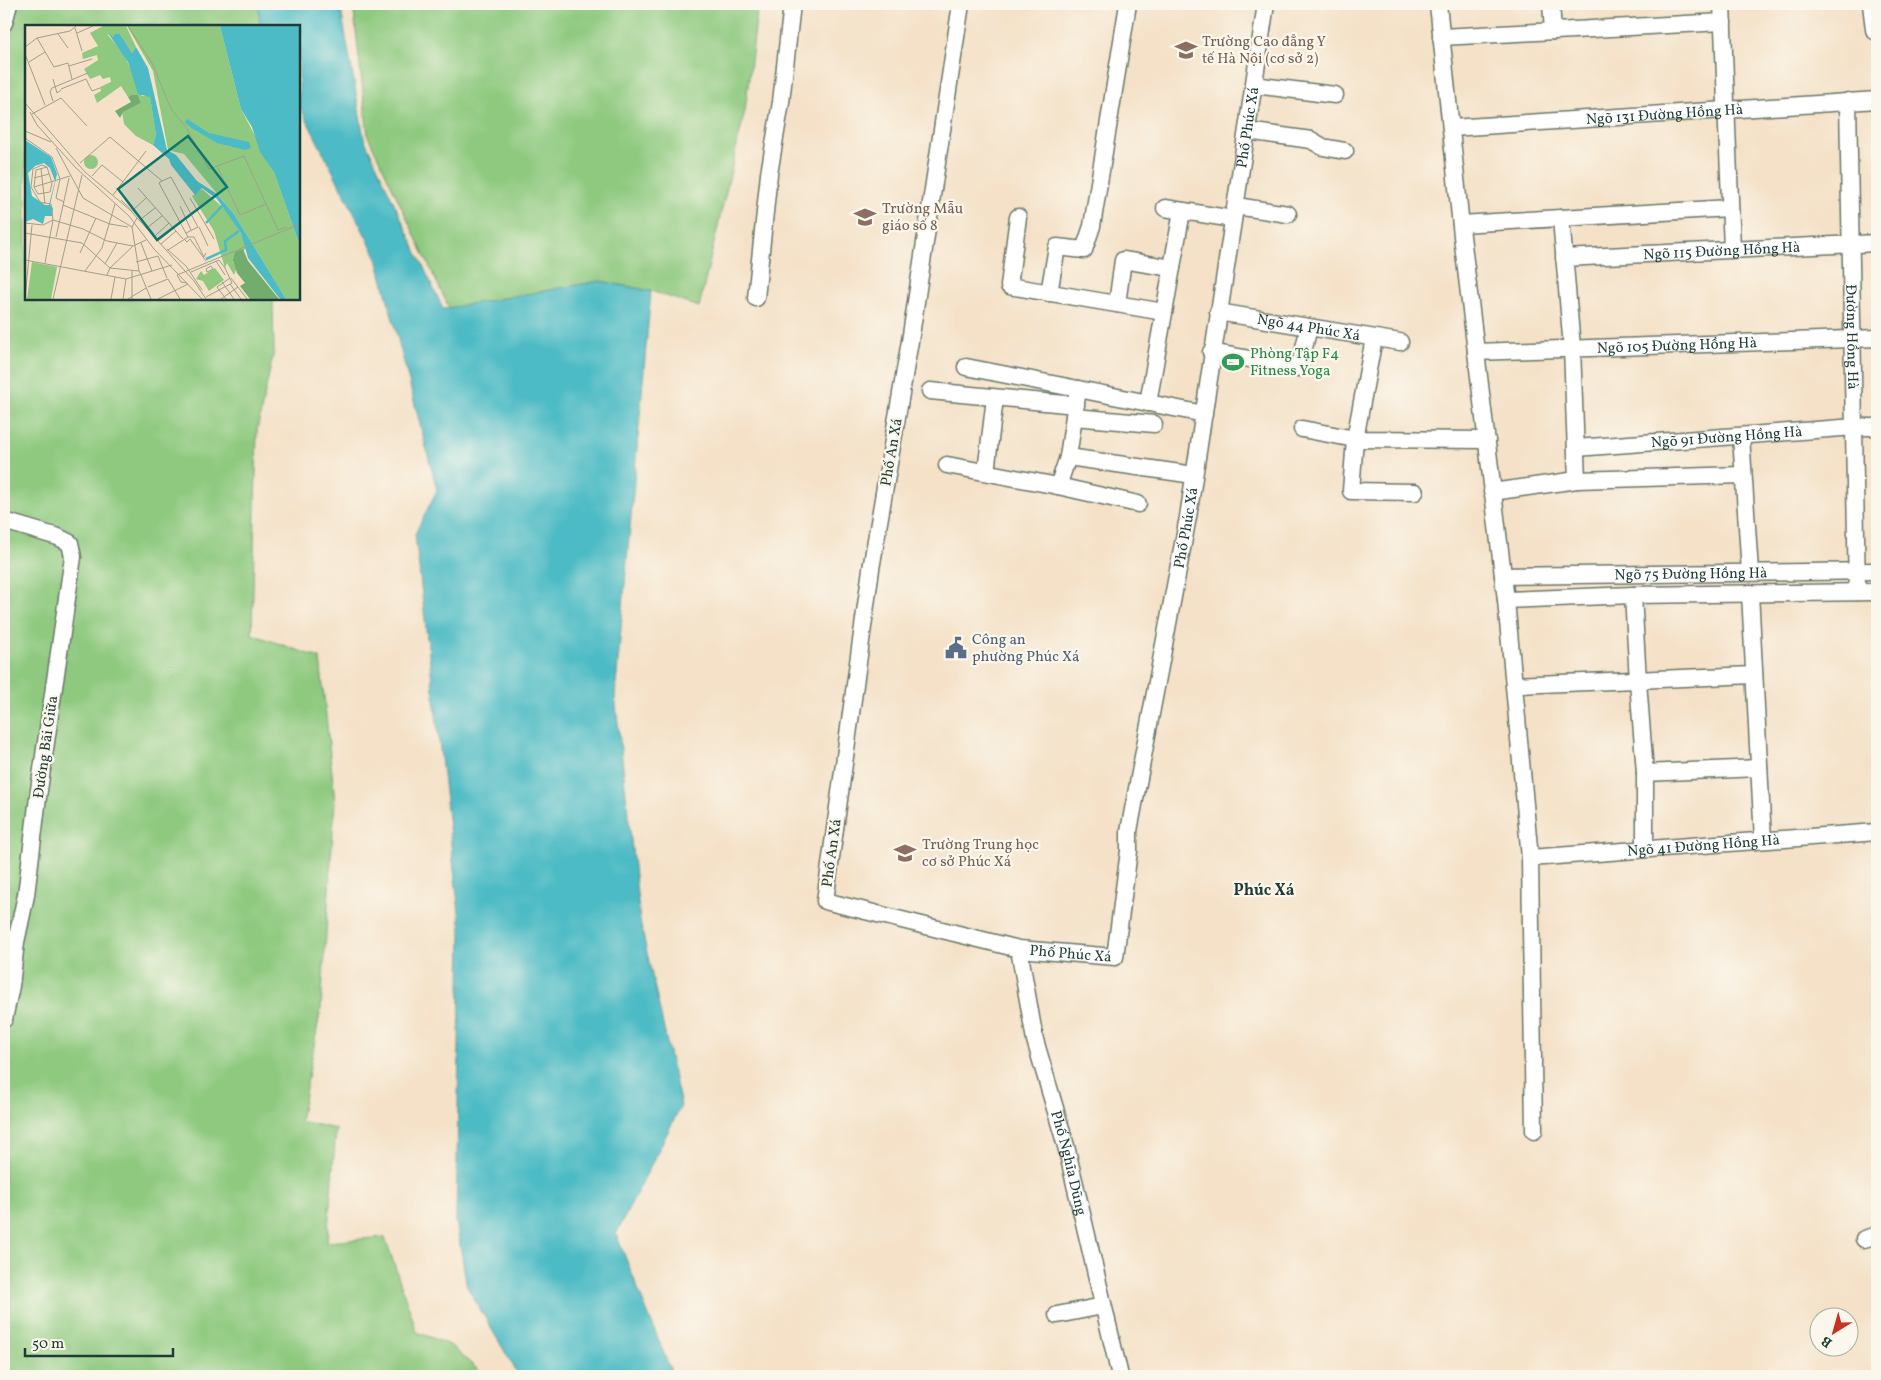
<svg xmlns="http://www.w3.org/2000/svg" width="1881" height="1380" font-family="Vollkorn,serif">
  <rect width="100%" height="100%" fill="#fbf7ec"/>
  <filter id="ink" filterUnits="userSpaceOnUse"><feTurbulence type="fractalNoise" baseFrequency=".02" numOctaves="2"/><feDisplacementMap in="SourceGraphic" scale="10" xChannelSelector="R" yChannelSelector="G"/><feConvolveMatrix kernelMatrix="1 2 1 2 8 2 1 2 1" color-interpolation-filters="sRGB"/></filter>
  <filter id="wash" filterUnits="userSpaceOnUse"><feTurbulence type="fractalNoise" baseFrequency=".0096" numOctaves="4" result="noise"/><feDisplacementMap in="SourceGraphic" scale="20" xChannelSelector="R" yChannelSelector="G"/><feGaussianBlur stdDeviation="1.12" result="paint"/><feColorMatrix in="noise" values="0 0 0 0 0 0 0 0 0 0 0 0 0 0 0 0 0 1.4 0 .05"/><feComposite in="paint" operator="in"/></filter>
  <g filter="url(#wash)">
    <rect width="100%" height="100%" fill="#f4e1c7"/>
    <path fill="#8ec97f" stroke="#56835a" d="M4 4H258L260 26H26V299H273L274 351 257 430 252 634 320 658 335 802 321 1008 300 1121 336 1129 327 1242 385 1237 417 1332 450 1345 485 1376H4Z
      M353 4H758L745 111 699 307 651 291 600 281 449 308 368 136Z"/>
    <path fill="#4dbbc5" stroke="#367c7c" d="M258 4H340L364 138 443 309 600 281 651 291 615 696 640 921 681 1106 616 1234 673 1376H519L467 1287 456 1221 461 930 415 534 437 490 377 258 299 105V26H260Z"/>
  </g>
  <g filter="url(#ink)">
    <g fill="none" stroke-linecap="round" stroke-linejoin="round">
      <g stroke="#6a7667" stroke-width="19">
        <g id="street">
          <path id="s1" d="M961 4 911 335 871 569 825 901 1019 949 1115 957 1129 851V831L1188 517 1266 4"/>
          <path d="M1438 4 1462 236 1506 600 1530 858 1534 1131"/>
          <path d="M1551 4 1553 31"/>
          <path d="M1722 4 1732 249"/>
          <path d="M4 23 9 4"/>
          <path d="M1441 37 1723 22"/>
          <path d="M1254 85 1335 95"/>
          <path id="s2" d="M1848 101 1857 592"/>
          <path id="s3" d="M1451 128 1877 100"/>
          <path d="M1247 131 1311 140 1323 147 1345 151"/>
          <path d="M1236 206 1288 214"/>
          <path d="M1165 208 1233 219"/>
          <path d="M1018 217 1009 286 1164 312"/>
          <path d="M1561 218 1572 348 1577 480"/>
          <path d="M1461 224 1730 208"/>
          <path id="s4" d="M1564 258 1877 243"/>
          <path d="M1049 293 1057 247 1084 250 1092 226 1128 4"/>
          <path d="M756 298 769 174 781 102 792 4"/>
          <path d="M1117 304 1123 260 1172 268"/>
          <path id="s5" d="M1218 312 1400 342"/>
          <path d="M1374 338 1355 439 1351 491 1415 492"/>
          <path d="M1211 352 1299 368 1309 327"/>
          <path id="s6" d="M1476 352 1877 338"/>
          <path d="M966 367 1078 389"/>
          <path d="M930 391 1076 405"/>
          <path d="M1148 403 1182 211"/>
          <path d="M1074 417 1154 424"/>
          <path d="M1302 429 1355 439 1487 440"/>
          <path d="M1741 436 1750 572"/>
          <path id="s7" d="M1576 448 1855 427H1877"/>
          <path d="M1068 457 1194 475"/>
          <path d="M947 465 1058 486"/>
          <path d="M986 472 995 398"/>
          <path d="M1492 492 1577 480 1743 475"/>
          <path d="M1138 504 1058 486 1068 457 1078 389 1204 414"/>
          <path d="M4 521 58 537 70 543 73 557 38 797 26 895 16 942 11 986 4 1019"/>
          <path id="s8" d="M1503 576 1877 571"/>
          <path d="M1750 593 1763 840"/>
          <path d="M1633 595 1638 681 1645 773V849"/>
          <path d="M1506 600 1633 595 1877 592"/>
          <path d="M1515 685 1754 675"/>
          <path d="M1645 773 1759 768"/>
          <path id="s9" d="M1530 858 1877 832"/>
          <path id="s10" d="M1019 949 1035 1040 1066 1146 1120 1376"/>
          <path d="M1864 1239 1877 1235"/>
          <path d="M1057 1315 1103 1306"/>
        </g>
      </g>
      <g stroke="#6a7667" stroke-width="25">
        <path id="secondary" d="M1874 4 1877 29"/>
      </g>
      <use href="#street" stroke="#fff" stroke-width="16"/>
      <use href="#secondary" stroke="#fff" stroke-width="22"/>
    </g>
  </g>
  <defs>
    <g id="university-bare" transform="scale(1.725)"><path d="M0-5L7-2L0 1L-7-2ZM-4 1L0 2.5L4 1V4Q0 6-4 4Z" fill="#8d6e63" stroke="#fbf7ec" stroke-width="2.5" paint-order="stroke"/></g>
    <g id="school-bare" transform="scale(1.725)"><path d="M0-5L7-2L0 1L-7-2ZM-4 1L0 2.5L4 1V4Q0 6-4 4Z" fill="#8d6e63" stroke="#fbf7ec" stroke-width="2.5" paint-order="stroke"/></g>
    <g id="stadium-bare" transform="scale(1.725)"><path d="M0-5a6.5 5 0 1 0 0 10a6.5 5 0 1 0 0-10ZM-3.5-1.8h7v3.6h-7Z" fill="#2e9e5b" stroke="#fbf7ec" stroke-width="2.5" paint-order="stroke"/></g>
    <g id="civic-bare" transform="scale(1.725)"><path d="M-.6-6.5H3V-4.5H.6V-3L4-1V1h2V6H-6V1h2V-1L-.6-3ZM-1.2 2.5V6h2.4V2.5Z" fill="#5c6f8a" stroke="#fbf7ec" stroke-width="2.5" paint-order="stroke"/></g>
  </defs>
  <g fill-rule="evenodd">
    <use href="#university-bare" x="1186" y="50"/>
    <use href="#school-bare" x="865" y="217"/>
    <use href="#stadium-bare" x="1233" y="362"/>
    <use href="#civic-bare" x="956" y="648"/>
    <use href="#school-bare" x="905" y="853"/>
  </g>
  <g text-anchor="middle" stroke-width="4.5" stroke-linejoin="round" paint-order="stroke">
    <g font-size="15" fill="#785e54" stroke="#fbf7ec" text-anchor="start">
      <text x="1202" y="46">Trường Cao đẳng Y<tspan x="1202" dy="17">tế Hà Nội (cơ sở 2)</tspan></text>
      <text x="882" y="213">Trường Mẫu<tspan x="882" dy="17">giáo số 8</tspan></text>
      <text x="922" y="849">Trường Trung học<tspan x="922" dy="17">cơ sở Phúc Xá</tspan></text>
    </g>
    <g font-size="15" fill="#1f3d34" stroke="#fbf7ec">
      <text dy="5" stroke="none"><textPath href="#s3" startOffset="214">Ngõ 131 Đường Hồng Hà</textPath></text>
      <text dy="5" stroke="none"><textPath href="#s1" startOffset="2044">Phố Phúc Xá</textPath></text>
      <text dy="5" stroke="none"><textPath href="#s4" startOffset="158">Ngõ 115 Đường Hồng Hà</textPath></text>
      <text dy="5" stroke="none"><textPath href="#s5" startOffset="92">Ngõ 44 Phúc Xá</textPath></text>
      <text dy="5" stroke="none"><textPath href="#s2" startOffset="236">Đường Hồng Hà</textPath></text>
      <text dy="5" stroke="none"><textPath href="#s6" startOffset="201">Ngõ 105 Đường Hồng Hà</textPath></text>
      <text dy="5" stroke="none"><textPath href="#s7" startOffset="151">Ngõ 91 Đường Hồng Hà</textPath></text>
      <text transform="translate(891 452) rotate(-80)" y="5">Phố An Xá</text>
      <text dy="5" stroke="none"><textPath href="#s1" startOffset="1639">Phố Phúc Xá</textPath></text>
      <text dy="5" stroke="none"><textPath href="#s8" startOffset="188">Ngõ 75 Đường Hồng Hà</textPath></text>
      <text transform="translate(45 747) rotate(-82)" y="5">Đường Bãi Giữa</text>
      <text dy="5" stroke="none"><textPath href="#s9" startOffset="174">Ngõ 41 Đường Hồng Hà</textPath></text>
      <text transform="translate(831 853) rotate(-82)" y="5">Phố An Xá</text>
      <text dy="5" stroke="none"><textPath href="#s1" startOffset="1159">Phố Phúc Xá</textPath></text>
      <text dy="5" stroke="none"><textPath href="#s10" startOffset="220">Phố Nghĩa Dũng</textPath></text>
    </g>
    <g font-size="15" fill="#27864d" stroke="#fbf7ec" text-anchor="start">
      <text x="1250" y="358">Phòng Tập F4<tspan x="1250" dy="17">Fitness Yoga</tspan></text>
    </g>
    <g font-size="15" fill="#4e5e75" stroke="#fbf7ec" text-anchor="start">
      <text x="972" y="644">Công an<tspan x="972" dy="17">phường Phúc Xá</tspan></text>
    </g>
    <g font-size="16" font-weight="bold" fill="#1f3d34" stroke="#fbf7ec">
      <text x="1264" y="895">Phúc Xá</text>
    </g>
  </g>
  <g transform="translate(25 25)">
    <rect width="275" height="275" fill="#f4e1c7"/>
    <path d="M78 1H101L111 22 107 28 95 9 88 12 82 9 99 29 117 71H125L131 110 128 120 111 111 99 99 97 87 116 78 113 70 103 72 96 61 72 78 69 70 76 66 75 62 86 57 85 52 78 54 75 50 65 54 59 44 73 35 72 30 58 34 57 28 73 21 65 8ZM102 1H195L216 84 249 147 275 221V274H261L209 189 159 129 143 125 128 46ZM59 137a7 7 0 1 1 14 0a7 7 0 1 1-14 0ZM177 164 202 186 216 208 221 223 208 237 212 242 209 250 202 238 200 243 189 206 167 171ZM7 237 32 242 26 274H2ZM190 243 199 255 184 266 178 256 171 254 176 246 179 250Z" fill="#8ec97f"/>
    <path d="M107 70H113L116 78 98 87 95 93 90 86 106 77 103 72ZM218 224 223 236 254 274H225L215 261 220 258 212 248 208 235 210 227Z" fill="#72ad6e"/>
    <path d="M195 1H275V221L249 147 235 127 227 102 216 84ZM83 8 88 12 90 9H95L107 28 111 22 123 43 142 125 151 130 172 156 192 169 209 189 261 274H255L223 233 216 208 192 174 177 163 170 170 146 140 144 134 128 120 131 110 125 72 113 69 103 37ZM162 94 184 108 224 117 226 123 220 125 192 118 165 102 160 97ZM0 115 26 132 32 149 25 180 28 183 27 191H20L18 199 8 194 0 197ZM19 138 25 143 30 156 24 180H20L7 171 3 148 10 141Z" fill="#4dbbc5" fill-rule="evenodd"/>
    <path fill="none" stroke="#4dbbc5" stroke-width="2.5" d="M181 198 198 180M181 234 201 225 200 216 214 206"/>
    <path fill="none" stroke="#9f9f8c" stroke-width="1" d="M103 1 127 38 146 84 161 102 184 144 219 131 253 205 262 202M50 3 57 26M52 8 68 1M33 9 43 23M12 13 29 42 43 38 47 54M0 22 12 13 45 6 51 1M0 29 20 80M4 37 20 27M44 41 67 34M28 54 32 68 36 65M36 64 61 54 67 66 75 63M28 76 25 67 27 63 63 48M0 78 60 147 105 185 169 256 181 274M5 87 12 100 51 143 104 191 129 224 177 274M7 89 36 73 62 101M0 106 26 117M0 113 27 132 35 154 31 173 39 177M31 123 58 173 107 202M55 138 85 112 137 156M192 141 215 190 241 179M22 142 27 158 25 167 13 169 9 162 11 145ZM22 142 17 140 8 144 6 162 15 177 26 179M16 144 20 179M67 151 77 140 98 157M9 153 24 149M137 156 134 158 163 212 143 225M137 156 146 152 173 202 161 208M9 162 45 151M113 163 158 214M88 170 121 126M165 173 189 214M96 175 114 192M38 180 85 199 103 202M155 181 166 205M108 185 121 173M112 193 107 202 114 246M116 193 129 209M116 194 130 183M0 198 18 200 28 195 26 179M123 202 137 191M174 202 183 221M0 208 57 218 85 243 114 246 116 250M130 211 144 198M31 212 44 153M163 212H169L179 232 181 228M159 214 162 217 165 214 181 236M133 216 145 206M116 218 127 246M136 219 151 206M142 224 161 241 177 265M55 228 71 193M0 235 101 254 147 240M191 236 200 250M111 237 133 231 142 253M20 238 28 195 58 204 82 216 108 221M80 239 92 218M186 241 188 244 182 247 181 244ZM60 246 77 223 90 179M166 247 194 235 200 243 207 258 181 272M82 250 85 243 108 221 121 215M116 250 126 274M206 253 222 274M197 257 209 274M162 258 156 257 152 250 275 199M205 259 216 274M123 262 143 254 155 274M0 274 7 200M28 274 57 150M86 274 90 252M98 274 101 254M103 274 121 263M107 274V246M133 274 163 259M196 274 213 262M201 274 192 262 205 253"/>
    <path fill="#0f766e" fill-opacity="0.15" stroke="#0f766e" stroke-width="2.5" d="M163 111 202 162 132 215 93 164Z"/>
    <rect width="275" height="275" fill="none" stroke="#1f3d34" stroke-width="2.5"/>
  </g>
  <rect width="1881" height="1380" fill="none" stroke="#fbf7ec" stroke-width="20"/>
  <g transform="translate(1834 1332) rotate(217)"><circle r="24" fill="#fbf7ec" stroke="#a3ada2"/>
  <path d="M0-4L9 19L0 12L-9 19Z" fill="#c8321e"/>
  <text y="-8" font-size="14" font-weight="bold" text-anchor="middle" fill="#1f3d34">B</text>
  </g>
  <path d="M25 1348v8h148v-8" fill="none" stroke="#1f3d34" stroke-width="2.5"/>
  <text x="32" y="1348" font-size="15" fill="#1f3d34" stroke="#fbf7ec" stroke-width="4" paint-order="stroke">50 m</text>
</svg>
